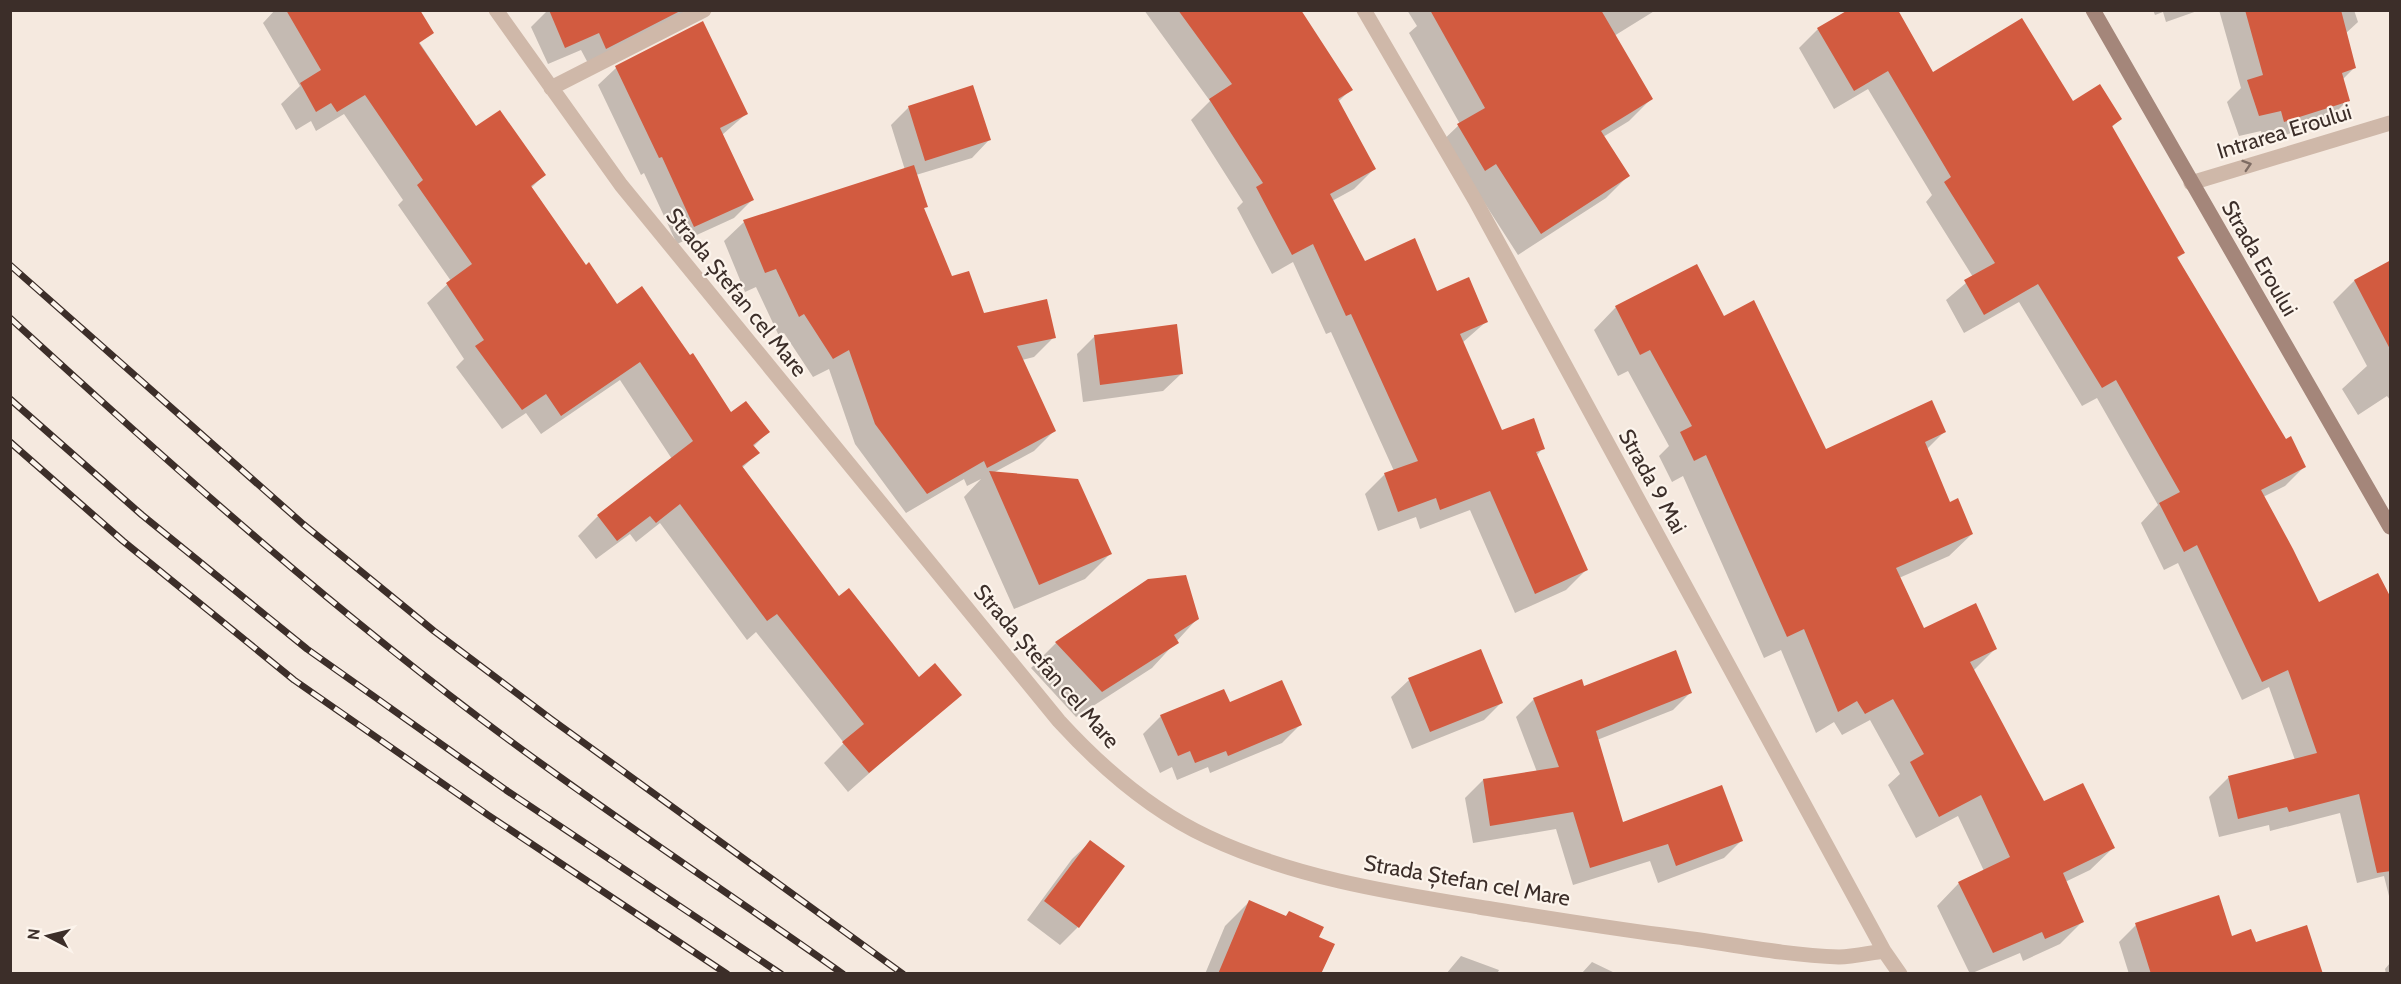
<svg xmlns="http://www.w3.org/2000/svg" width="2401" height="984" font-family="Cabin,sans-serif">
  <rect width="100%" height="100%" fill="#f5e9df"/>
  <path fill="#0003" d="M275 10H398L476 128 544 175 530 189 585 267 617 306 730 414 768 432 753 447 758 453 742 468 839 598 919 679 959 694 848 792 824 763 844 743 756 632 747 640 660 523 636 542 630 534 596 559 578 536 598 516 672 459 620 380 541 434 526 413 502 429 456 367 464 359 427 303 451 281 398 205 403 200 344 114 316 131 311 121 296 130 281 104 300 86 263 23Z
    M548 10H686L675 21 589 65 581 50 548 64 531 27Z
    M1144 10H1299L1351 89 1338 102 1374 169 1354 189 1332 201 1364 263 1436 293 1487 321 1462 343 1501 432 1543 448 1536 456 1586 570 1566 590 1515 613 1470 510 1420 529 1416 517 1378 531 1365 494 1385 474 1394 471 1331 332 1326 334 1293 262 1272 274 1237 208 1243 202 1191 120 1210 101Z
    M1407 10H1656L1614 36 1651 99 1629 121 1603 137 1628 176 1606 198 1518 255 1473 185 1436 147 1460 124 1409 33 1417 26Z
    M2153 10H2200L2166 22 2163 12 2155 15Z
    M2219 10H2354L2358 22 2345 34 2354 68 2342 80 2348 100 2327 121 2264 142 2261 131 2239 136 2227 102 2241 88Z
    M702 24 746 114 722 135 752 200 734 218 677 244 644 173 641 175 598 85 616 68Z
    M1818 29 1933 74 2073 103 2120 119 2111 128 2183 253 2177 259 2285 441 2304 467 2285 486 2263 497 2318 604 2390 602V900L2384 876 2357 883 2340 813 2270 831 2269 825 2219 837 2209 797 2228 778 2295 760 2269 687 2242 700 2178 563 2164 570 2141 523 2158 505 2097 398 2082 406 2019 302 1964 333 1946 300 1973 277 1926 202 1932 195 1868 89 1834 109 1799 48Z
    M909 107 989 140 972 158 916 175 926 206 923 210 951 277 983 315 1054 337 1034 357 1022 360 1054 431 1034 451 993 473 1110 554 1085 579 1014 609 964 497 981 479 967 486 964 479 906 513 855 444 829 369 813 377 784 333 779 336 756 287 745 292 724 241 744 222 905 170 891 125Z
    M2390 262V400L2387 396 2358 415 2342 389 2367 366 2333 302 2354 281Z
    M1616 307 1724 318 1825 450 1944 432 1926 450 1949 504 1972 534 1949 556 1899 578 1923 630 1995 649 1973 671 2043 803 2113 848 2090 870 2065 882 2082 922 2060 944 2023 961 2020 953 1970 974 1937 906 1959 883 1984 871 1958 816 1916 838 1888 785 1900 774 1870 720 1842 735 1834 722 1816 733 1781 650 1764 658 1683 476 1672 482 1659 456 1669 446 1628 371 1618 376 1594 330Z
    M1094 337 1181 374 1163 391 1083 402 1077 354Z
    M1197 619 1152 668 1076 717 1031 668 1056 643Z
    M1409 680 1501 703 1484 720 1412 749 1391 697Z
    M1583 688 1691 692 1673 710 1597 740 1622 824 1742 840 1724 858 1658 883 1650 861 1573 885 1556 829 1473 843 1465 798 1483 780 1537 772 1516 717 1534 699Z
    M1229 704 1300 725 1282 743 1210 773 1208 767 1177 780 1172 767 1160 773 1143 734 1161 716Z
    M1090 842 1123 867 1078 927 1060 945 1027 920 1072 859Z
    M1249 902 1285 917 1289 913 1317 937 1320 974H1205L1225 926Z
    M2136 925 2231 937 2255 943 2322 974H2129L2119 942Z
    M1461 956 1499 970 1497 974H1446Z
    M1592 962 1617 974H1581Z
    M2390 963V974H2386L2385 969Z"/>
  <path fill="#d25b40" d="M286 10H420L434 33 419 43 476 126 500 110 546 175 531 186 586 265 589 262 617 304 642 286 690 355 693 353 731 412 746 401 770 432 753 445 760 453 742 466 839 596 849 588 919 677 935 663 962 695 869 773 842 742 864 724 777 614 767 621 680 504 656 523 650 516 617 541 597 515 693 441 640 362 561 416 546 394 522 410 475 346 484 340 446 283 472 264 417 185 423 180 365 95 337 112 331 103 316 112 300 83 321 70Z
    M549 10H682L606 49 599 33 565 48Z
    M1178 10H1301L1353 90 1338 99 1376 169 1330 194 1365 261 1415 238 1437 291 1469 277 1488 322 1460 334 1502 430 1534 418 1545 449 1536 452 1588 570 1535 594 1490 491 1440 510 1436 498 1398 512 1384 473 1418 461 1351 314 1346 316 1313 244 1292 255 1256 187 1263 183 1209 99 1232 84Z
    M1430 10H1601L1653 99 1601 131 1630 176 1541 234 1496 164 1485 171 1457 124 1485 108Z
    M1848 10H1898L1933 72 2022 18 2073 101 2100 84 2122 119 2112 126 2185 253 2177 257 2286 439 2291 436 2306 467 2261 490 2293 549 2319 602 2378 573 2391 598V871L2377 873 2359 794 2289 812 2287 807 2238 819 2228 776 2317 753 2288 670 2262 682 2197 545 2184 552 2159 503 2180 492 2116 380 2102 388 2038 284 1984 315 1964 280 1995 263 1944 182 1951 177 1888 71 1854 91 1817 28Z
    M2245 10H2341L2356 68 2342 73 2350 101 2284 122 2281 111 2259 116 2247 80 2263 75Z
    M703 21 748 114 720 128 754 200 694 227 662 157 659 158 615 66Z
    M973 85 991 140 925 161 908 106Z
    M914 165 928 207 924 208 952 276 969 271 984 313 1047 299 1056 338 1017 346 1056 431 987 468 984 461 927 494 875 424 849 350 833 359 804 314 799 317 776 269 765 273 743 220Z
    M2391 260V351L2354 280Z
    M1697 264 1724 316 1754 300 1826 449 1932 400 1946 432 1925 442 1950 502 1958 498 1973 534 1896 568 1924 628 1976 603 1997 649 1970 662 2044 801 2083 783 2115 848 2063 873 2084 922 2045 939 2042 932 1993 953 1958 882 2010 857 1981 795 1939 817 1910 762 1924 754 1893 699 1865 714 1857 701 1838 712 1804 629 1787 637 1706 455 1694 461 1680 432 1692 426 1650 350 1640 355 1615 306Z
    M1177 324 1183 374 1100 385 1094 335Z
    M989 471 1078 479 1112 554 1039 585Z
    M1186 575 1199 619 1174 635 1179 643 1102 692 1055 642 1148 579Z
    M1481 649 1503 703 1430 732 1408 678Z
    M1676 650 1692 693 1596 731 1623 822 1722 785 1743 841 1676 866 1668 844 1590 868 1573 812 1490 826 1483 779 1559 767 1533 698 1582 679 1584 686Z
    M1282 680 1302 725 1228 756 1226 751 1195 763 1190 751 1178 756 1160 715 1224 689 1230 702Z
    M1090 840 1125 866 1079 928 1044 901Z
    M2219 895 2232 936 2251 929 2256 942 2307 925 2323 974H2151L2135 923Z
    M1249 900 1286 916 1289 911 1324 927 1319 937 1335 944 1321 974H1218Z"/>
  <g fill="none" stroke-linecap="round" stroke-linejoin="round">
    <path stroke="#cfb8a9" stroke-width="15" d="M496 10 621 185 1059 721C1102 768 1150 810 1208 837 1293 877 1387 892 1479 907 1541 917 1602 927 1663 935 1721 942 1781 955 1839 957 1853 957 1869 953 1884 951
      M1364 10 1475 200 1884 951 1900 974
      M551 88 704 10
      M2191 183 2390 123"/>
    <path stroke="#a4867a" stroke-width="15" d="M2093 10 2390 527"/>
    <g stroke="#3c2e29" stroke-width="7">
      <path id="rail" d="M10 265 303 524 434 631 551 719 903 974
        M10 318C175 469 343 619 524 751 628 827 737 899 843 974
        M10 399 142 515 307 649 506 790 781 974
        M10 442 123 541 294 680 488 815 727 974"/>
    </g>
    <use href="#rail" stroke="#fcf4ec" stroke-width="4.5" stroke-dasharray="14" stroke-linecap="butt"/>
  </g>
  <defs><path id="oneway-chevron" d="M-2-3.5L2.5 0L-2 3.5" fill="none" stroke-width="1.6" stroke-linecap="round" stroke-linejoin="round" transform="scale(1.5)"/></defs>
  <use stroke="#7e6c63" href="#oneway-chevron" transform="translate(2247 165) rotate(-18)"/>
  <g text-anchor="middle" stroke-width="4.5" stroke-linejoin="round" paint-order="stroke">
    <g font-size="22" fill="#3c2e29" stroke="#fcf4ec">
      <text transform="translate(2284 131) rotate(-17)" y="8">Intrarea Eroului</text>
      <text transform="translate(2260 258) rotate(60)" y="8">Strada Eroului</text>
      <text transform="translate(737 292) rotate(51)" y="8">Strada Ștefan cel Mare</text>
      <text transform="translate(1653 481) rotate(61)" y="8">Strada 9 Mai</text>
      <text transform="translate(1047 666) rotate(49)" y="8">Strada Ștefan cel Mare</text>
      <text transform="translate(1467 880) rotate(10)" y="8">Strada Ștefan cel Mare</text>
    </g>
  </g>
  <rect width="2401" height="984" fill="none" stroke="#3c2e29" stroke-width="24"/>
  <g transform="translate(48 936) rotate(277)" stroke="#fcf4ec" stroke-width="4.5" paint-order="stroke">
  <path d="M0-4.5L10 22L0 15L-10 22Z" fill="#3c2e29"/>
  <text y="-9" font-size="16" font-weight="bold" text-anchor="middle" fill="#3c2e29">N</text>
  </g>
</svg>
